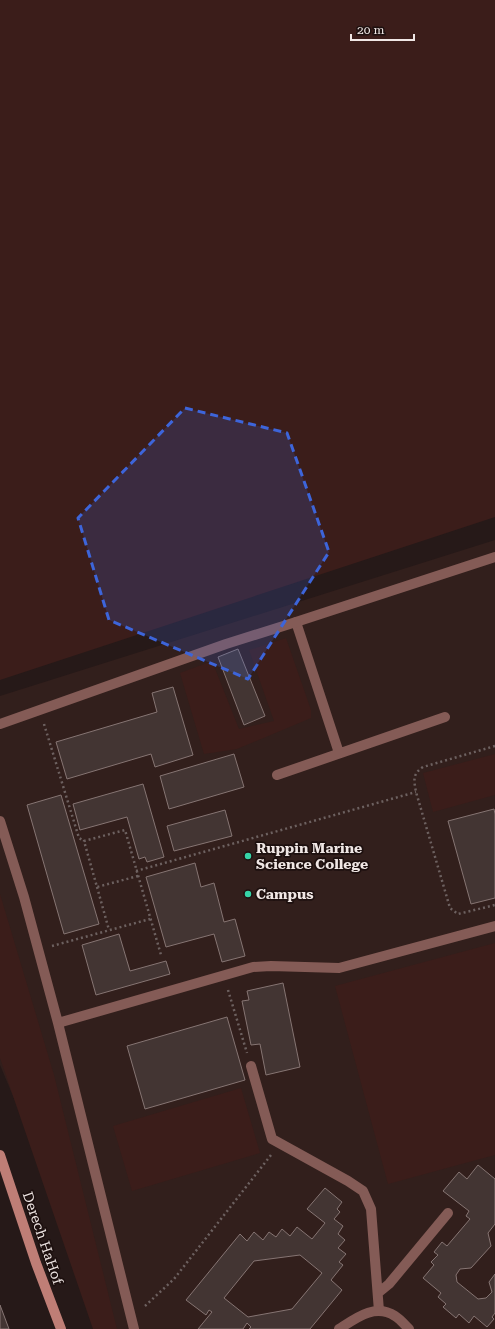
<svg xmlns="http://www.w3.org/2000/svg" width="495" height="1329" font-family="'Roboto Serif',serif">
  <rect width="100%" height="100%" fill="#261918"/>
  <path fill="#321f1c" d="M495 540V1329H111L0 1065V696Z"/>
  <path fill="#3b1d1a" d="M0 0H495V517L0 680Z
    M286 638 311 710V718L237 749 204 754 180 673 212 661 239 729 274 721 249 650Z
    M495 754V795L433 812 423 773Z
    M0 894 54 1075 117 1329H93L0 1058Z
    M495 943V1155L388 1184 335 986Z
    M241 1088 260 1153 132 1191 113 1126Z"/>
  <path fill="#433533" stroke="#867573" fill-rule="evenodd" d="M238 649 265 716 244 725 218 657Z
    M173 687 193 755 155 767 151 754 67 779 56 742 157 712 152 693Z
    M234 754 244 787 169 809 160 776Z
    M143 784 164 857 147 862 145 857 139 859 127 817 80 830 73 804Z
    M61 795 99 924 64 934 27 805Z
    M494 809 495 814V898L471 904 448 821Z
    M225 810 232 836 174 851 167 826Z
    M195 863 201 887 214 883 224 922 235 919 245 956 222 962 214 934 166 947 146 877Z
    M119 934 130 971 166 961 170 974 96 995 82 945Z
    M283 983 300 1067 266 1075 260 1044 251 1045 242 1001 249 1000 247 991Z
    M227 1017 245 1080 145 1109 127 1046Z
    M478 1165 495 1179V1224L488 1233 491 1246 471 1268 460 1269 456 1275 457 1282 478 1299 486 1298 492 1292 489 1282 495 1274V1313L492 1317 494 1319 487 1327 474 1316 469 1323 459 1314 456 1318 443 1307 446 1304 438 1297 441 1293 423 1278 434 1265 431 1262 438 1255 434 1252 442 1242 447 1246 470 1219 466 1216 469 1211 443 1191 459 1172 467 1179Z
    M325 1188 342 1202 337 1209 340 1212 334 1219 343 1226 338 1234 345 1240 338 1248 346 1254 339 1262 343 1265 331 1280 342 1290 310 1329H249L251 1327 247 1323 243 1329H198L212 1312 209 1310 206 1315 186 1300 240 1234 247 1241 254 1232 263 1240 269 1232 276 1237 282 1229 290 1236 297 1227 312 1239 325 1223 307 1209ZM300 1255 322 1273 292 1309 248 1317 224 1298 254 1261Z
    M0 1305 9 1329H0Z"/>
  <g fill="none" stroke-linecap="round" stroke-linejoin="round">
    <path stroke="#6d6160" stroke-width="2.5" stroke-dasharray="2 3" stroke-linecap="butt" d="M44 724 79 838 84 841
      M495 746 423 767C412 774 414 781 416 792L450 908 458 914 495 905
      M136 871 416 792
      M138 876 97 887 84 841 125 830 161 955
      M97 887 109 930
      M52 946 150 919
      M228 990 247 1053
      M145 1306 174 1279 271 1155"/>
    <path stroke="#845b56" stroke-width="10" d="M339 753 296 622 495 557
      M277 775 445 717
      M251 1066 272 1139 348 1181 363 1191 371 1209 379 1311
      M378 1293 389 1284 448 1213"/>
    <path stroke="#845b56" stroke-width="10" d="M0 724 226 644 296 622
      M0 821 24 897 58 1023 134 1329
      M58 1023 253 967 271 966 339 968 495 926
      M339 1329C356 1318 375 1303 395 1316 400 1319 405 1325 409 1329"/>
    <path stroke="#bf7e76" stroke-width="10" d="M0 1155 36 1263 61 1329"/>
  </g>
  <path fill="#3d65da" fill-opacity="0.2" stroke="#3d65da" stroke-width="3" stroke-dasharray="8 5" stroke-linejoin="round" d="M185 408 287 433 329 552 248 679 109 620 78 518Z"/>
  <g fill="#36d4a7" stroke="#1d100f" stroke-width="1.5">
    <circle cx="248" cy="856" r="4"/>
    <circle cx="248" cy="894" r="4"/>
  </g>
  <g text-anchor="middle" stroke-width="3.5" stroke-linejoin="round" paint-order="stroke">
    <g font-size="14" font-weight="bold" fill="#f0e7e5" stroke="#1d100f" text-anchor="start">
      <text x="256" y="853">Ruppin Marine<tspan x="256" dy="16">Science College</tspan></text>
      <text x="256" y="899">Campus</text>
    </g>
    <g font-size="14" fill="#f0e7e5" stroke="#1d100f">
      <text transform="translate(43 1238) rotate(71)" y="5">Derech HaHof</text>
    </g>
  </g>
  <path d="M351 34v6h63v-6" fill="none" stroke="#f0e7e5" stroke-width="2"/>
  <text x="357" y="34" font-size="12" fill="#f0e7e5" stroke="#1d100f" stroke-width="3" paint-order="stroke">20 m</text>
</svg>
